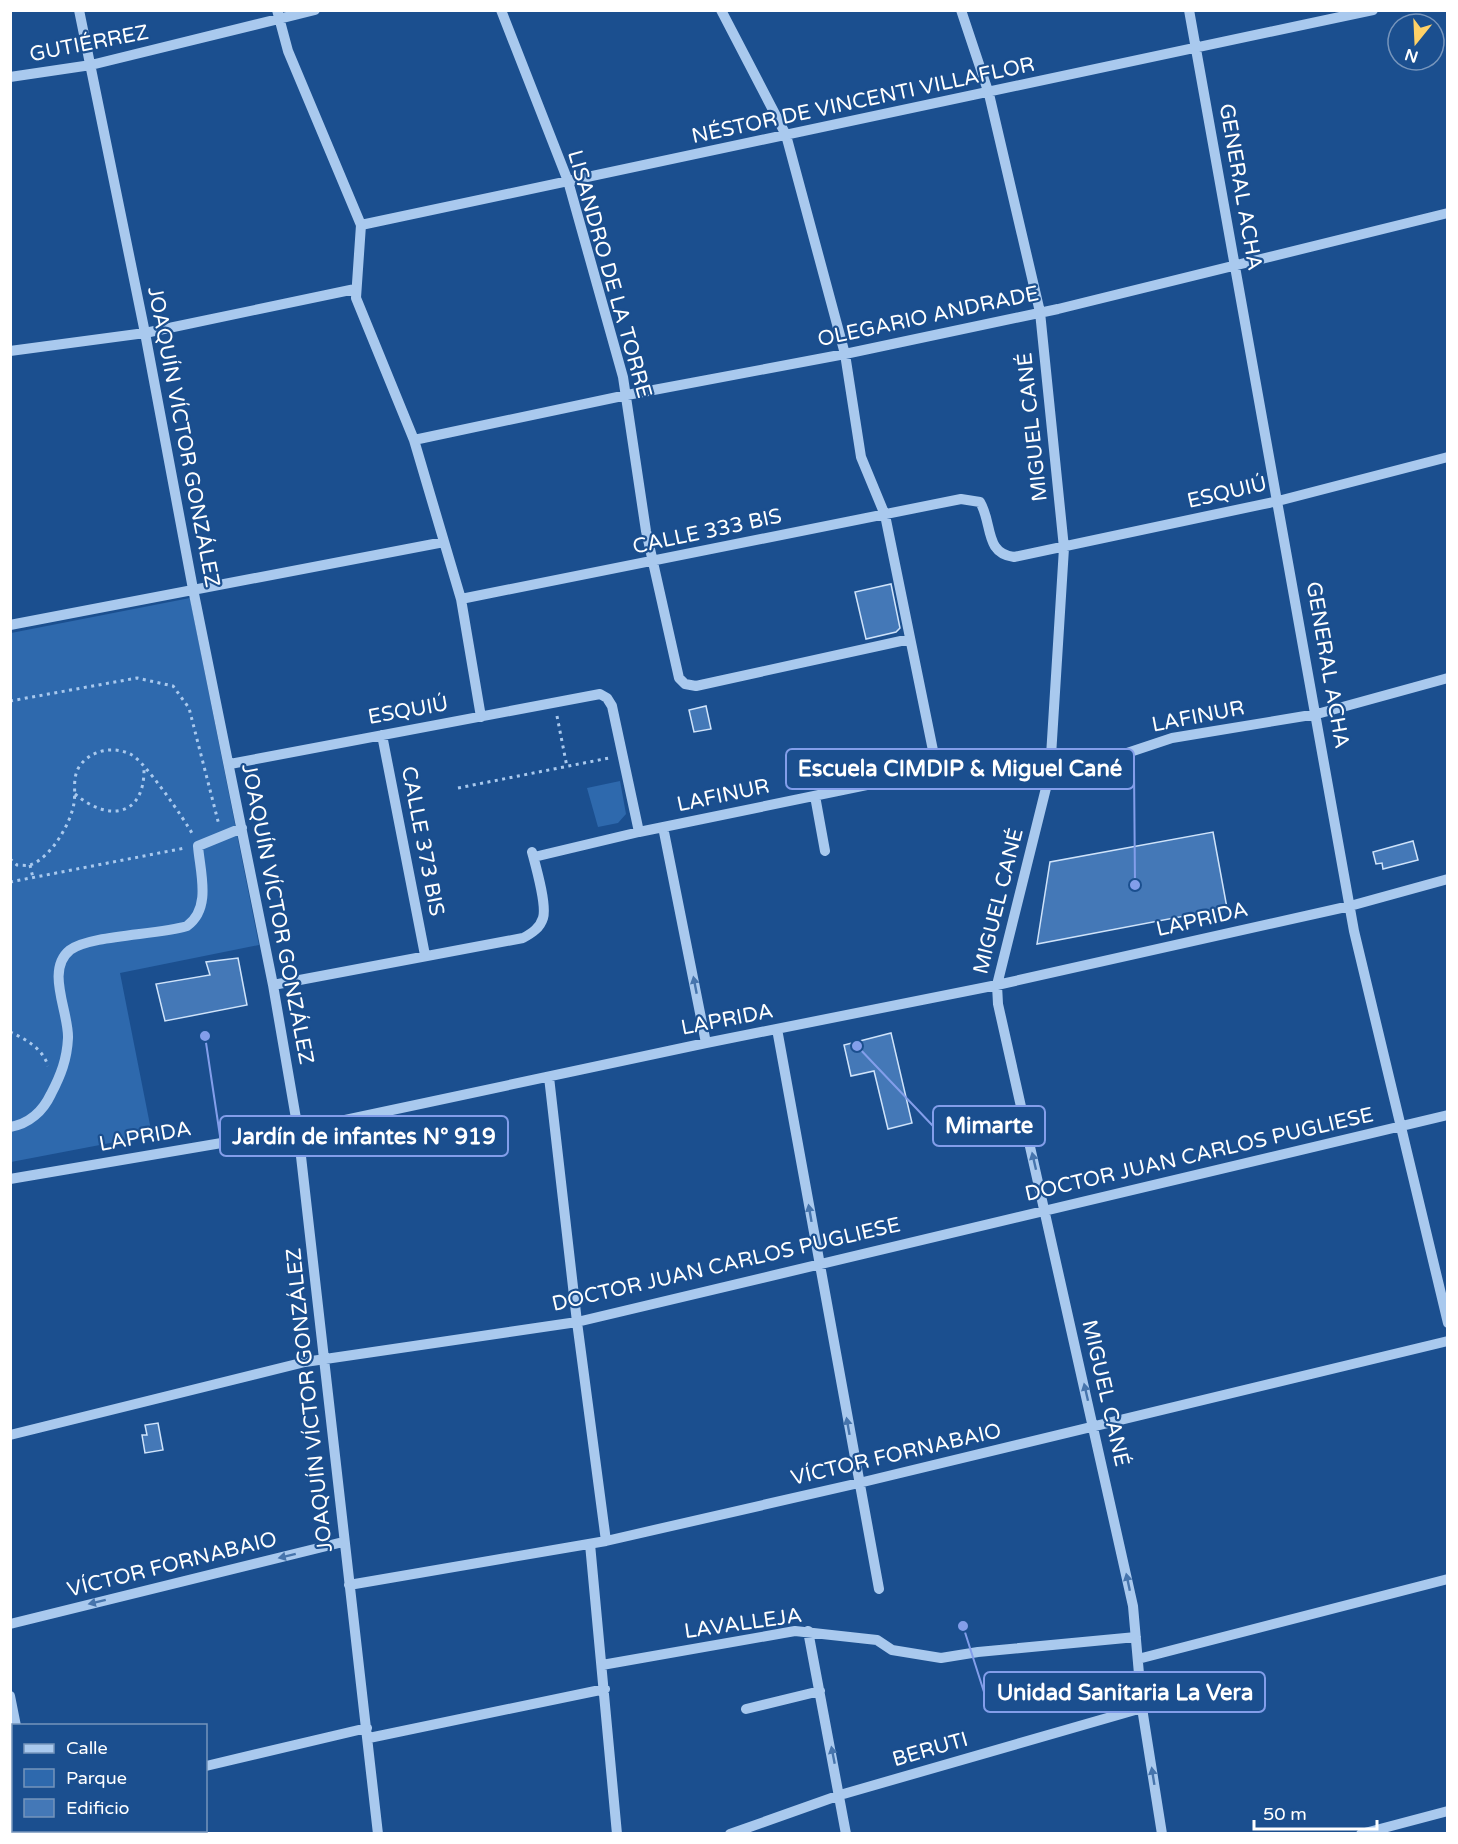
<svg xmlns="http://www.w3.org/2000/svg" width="1458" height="1844" font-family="'Varela Round',sans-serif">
  <rect width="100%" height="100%" fill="#1b4f8f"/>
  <path fill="#2e69ad" d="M190 598 259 945 120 973 152 1135 11 1162V633Z
    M620 781 626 814 618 823 598 827 587 788Z"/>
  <path fill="#4478b7" stroke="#cfe3fa" stroke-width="1.5" d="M891 584 900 628 896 632 866 639 855 592Z
    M706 706 711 729 694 732 689 710Z
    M1213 832 1227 908 1037 944 1050 862Z
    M1413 841 1418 860 1383 869 1382 863 1376 864 1373 852Z
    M238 958 247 1005 165 1021 156 984 210 975 206 962Z
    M891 1033 912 1123 888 1129 874 1071 851 1076 844 1045Z
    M158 1423 163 1450 145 1453 142 1435H147L145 1425Z"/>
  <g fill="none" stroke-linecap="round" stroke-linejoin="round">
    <path stroke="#a9c9ee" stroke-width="3" stroke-dasharray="3 4.5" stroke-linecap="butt" d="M10 701 137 678 173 686 189 708 219 825
      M557 716 567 767
      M458 788 609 758
      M75 794C108 822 145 817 144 768
      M10 859 17 865C21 865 27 866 30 865 51 858 71 823 74 803 76 790 72 779 79 767 90 750 114 745 132 755 145 762 185 820 193 835
      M30 865 33 878
      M10 882 185 848
      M10 1032C26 1039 43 1049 48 1066"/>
    <path stroke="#a9c9ee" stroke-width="10" d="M79 10 145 333 193 589 273 985 298 1130 378 1834
      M277 10 288 51 361 225 356 298 414 440 461 599 481 717
      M501 10 568 181 623 377 646 531 679 678 685 684 696 686 910 639
      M721 10 786 135 845 354 861 457 885 515 937 770
      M961 10 989 94 1040 312 1064 548 1050 772 997 985 998 1004 1133 1606 1142 1708 1162 1834
      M1189 10 1354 931 1448 1323
      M10 77 91 65 315 10
      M361 225 1373 10
      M10 351 145 333 355 289
      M414 440 627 395 845 354 1058 309 1448 213
      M461 599 961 499 980 502C993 524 984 553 1014 557L1278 501 1448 457
      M10 625 444 542
      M382 735 425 955
      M230 764 600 694 607 698 612 706 639 832
      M815 796 825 851
      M663 827 706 1043
      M534 857 639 832 1018 754H1033L1075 765 1103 761 1172 738 1317 714 1448 678
      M273 985 523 938C532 933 540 928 543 918 547 905 536 867 532 852
      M777 1029 879 1589
      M549 1077 577 1322 606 1541
      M10 1127C29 1124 43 1111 51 1094 61 1075 67 1059 68 1038 69 1012 45 970 70 950 90 935 158 935 187 926 212 908 200 872 198 846L242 828
      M10 1179 298 1130 706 1043 997 985 1350 906 1448 879
      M10 1435 305 1362 577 1322 1448 1115
      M590 1544 617 1834
      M349 1585 606 1541 859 1483 1448 1341
      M10 1624 343 1542
      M808 1631 846 1834
      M1138 1659 1448 1579
      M602 1665 795 1631 877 1640 892 1650 941 1658 978 1652 1136 1637
      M10 1696 16 1726
      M746 1709 820 1691
      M369 1738 605 1689
      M206 1766 367 1728
      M10 1813 14 1812
      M34 1830V1834
      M730 1834 840 1795 1142 1708
      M1361 1834 1448 1811"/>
  </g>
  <defs><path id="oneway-solid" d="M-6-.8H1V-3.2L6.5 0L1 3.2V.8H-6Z" transform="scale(1.5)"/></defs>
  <g fill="#4674ac">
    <use href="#oneway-solid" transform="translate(695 985) rotate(-101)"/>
    <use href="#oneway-solid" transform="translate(1034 1161) rotate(-103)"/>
    <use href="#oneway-solid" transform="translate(810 1213) rotate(-100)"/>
    <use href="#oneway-solid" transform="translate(1086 1392) rotate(-103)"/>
    <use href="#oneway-solid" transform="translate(848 1426) rotate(-100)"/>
    <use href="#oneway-solid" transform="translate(287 1556) rotate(166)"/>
    <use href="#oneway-solid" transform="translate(1128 1582) rotate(-102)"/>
    <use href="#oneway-solid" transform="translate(97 1602) rotate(166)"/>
    <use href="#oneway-solid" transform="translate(833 1755) rotate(-101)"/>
    <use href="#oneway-solid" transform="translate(1153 1776) rotate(-99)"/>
  </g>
  <g text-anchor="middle" stroke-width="4.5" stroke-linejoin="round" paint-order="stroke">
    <g font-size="21" fill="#fff" stroke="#1b4f8f">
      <text transform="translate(89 43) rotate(-11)" y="7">GUTIÉRREZ</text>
      <text transform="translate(863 100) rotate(-12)" y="7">NÉSTOR DE VINCENTI VILLAFLOR</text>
      <text transform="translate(1241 187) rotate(80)" y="7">GENERAL ACHA</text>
      <text transform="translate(610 274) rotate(74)" y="7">LISANDRO DE LA TORRE</text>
      <text transform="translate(928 316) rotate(-12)" y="7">OLEGARIO ANDRADE</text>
      <text transform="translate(1032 427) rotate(-96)" y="7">MIGUEL CANÉ</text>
      <text transform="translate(184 437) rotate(79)" y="7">JOAQUÍN VÍCTOR GONZÁLEZ</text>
      <text transform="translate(1227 492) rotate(-13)" y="7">ESQUIÚ</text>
      <text transform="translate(707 531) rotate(-12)" y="7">CALLE 333 BIS</text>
      <text transform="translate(1328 665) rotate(80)" y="7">GENERAL ACHA</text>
      <text transform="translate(408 710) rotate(-10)" y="7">ESQUIÚ</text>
      <text transform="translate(1198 716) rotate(-11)" y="7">LAFINUR</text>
      <text transform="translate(723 795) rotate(-12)" y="7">LAFINUR</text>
      <text transform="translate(423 841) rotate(79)" y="7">CALLE 373 BIS</text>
      <text transform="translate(998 901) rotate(-76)" y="7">MIGUEL CANÉ</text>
      <text transform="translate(278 914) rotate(79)" y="7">JOAQUÍN VÍCTOR GONZÁLEZ</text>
      <text transform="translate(1202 919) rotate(-13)" y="7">LAPRIDA</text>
      <text transform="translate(727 1019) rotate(-11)" y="7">LAPRIDA</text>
      <text transform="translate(145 1136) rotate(-10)" y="7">LAPRIDA</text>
      <text transform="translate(1199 1154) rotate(-13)" y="7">DOCTOR JUAN CARLOS PUGLIESE</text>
      <text transform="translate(726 1264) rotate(-13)" y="7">DOCTOR JUAN CARLOS PUGLIESE</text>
      <text transform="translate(1106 1393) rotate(77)" y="7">MIGUEL CANÉ</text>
      <text transform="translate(309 1400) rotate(-96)" y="7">JOAQUÍN VÍCTOR GONZÁLEZ</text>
      <text transform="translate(896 1454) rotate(-13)" y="7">VÍCTOR FORNABAIO</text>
      <text transform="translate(172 1564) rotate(-14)" y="7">VÍCTOR FORNABAIO</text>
      <text transform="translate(743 1623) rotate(-8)" y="7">LAVALLEJA</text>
      <text transform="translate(930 1749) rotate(-16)" y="7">BERUTI</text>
    </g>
  </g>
  <path fill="none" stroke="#839eea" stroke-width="2" d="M1135 885L1134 769M857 1046L933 1126M205 1036L220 1136M963 1626L984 1692"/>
  <g fill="#839eea" stroke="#1b4f8f" stroke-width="2">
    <circle cx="1135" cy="885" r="6"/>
    <circle cx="857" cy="1046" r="6"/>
    <circle cx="205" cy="1036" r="6"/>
    <circle cx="963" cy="1626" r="6"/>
  </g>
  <g fill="#1b4f8f" stroke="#839eea" stroke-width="2">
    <rect x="786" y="749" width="348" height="40" rx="6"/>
    <rect x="933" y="1106" width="112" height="40" rx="6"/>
    <rect x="220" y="1116" width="288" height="40" rx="6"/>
    <rect x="984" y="1672" width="281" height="40" rx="6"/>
  </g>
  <g font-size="22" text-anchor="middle" font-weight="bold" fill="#fff">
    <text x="960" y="776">Escuela CIMDIP &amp; Miguel Cané</text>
    <text x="989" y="1133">Mimarte</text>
    <text x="364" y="1144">Jardín de infantes N° 919</text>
    <text x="1125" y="1700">Unidad Sanitaria La Vera</text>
  </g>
  <rect width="1458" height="1844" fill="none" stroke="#ffffff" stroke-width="24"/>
  <rect x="12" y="1724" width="195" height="108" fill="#1b4f8f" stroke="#7695bc" stroke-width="1.5"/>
  <rect x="24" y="1744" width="30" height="9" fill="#a9c9ee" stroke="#7695bc" stroke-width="1.5"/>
  <text x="66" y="1754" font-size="18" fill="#ffffff">Calle</text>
  <rect x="24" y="1769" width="30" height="18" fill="#2e69ad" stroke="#7695bc" stroke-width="1.5"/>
  <text x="66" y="1784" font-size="18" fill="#ffffff">Parque</text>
  <rect x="24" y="1799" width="30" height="18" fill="#4478b7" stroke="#7695bc" stroke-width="1.5"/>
  <text x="66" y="1814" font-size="18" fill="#ffffff">Edificio</text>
  <g transform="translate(1416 42) rotate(198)"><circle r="28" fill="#1b4f8f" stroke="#7695bc" stroke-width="1.5"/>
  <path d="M0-4.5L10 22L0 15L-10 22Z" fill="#ffd166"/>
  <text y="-9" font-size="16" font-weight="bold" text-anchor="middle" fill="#ffffff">N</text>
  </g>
  <path d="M1254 1820v9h123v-9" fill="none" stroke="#ffffff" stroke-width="3"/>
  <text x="1263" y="1820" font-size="18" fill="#ffffff" stroke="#1b4f8f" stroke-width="4.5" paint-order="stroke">50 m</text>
</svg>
